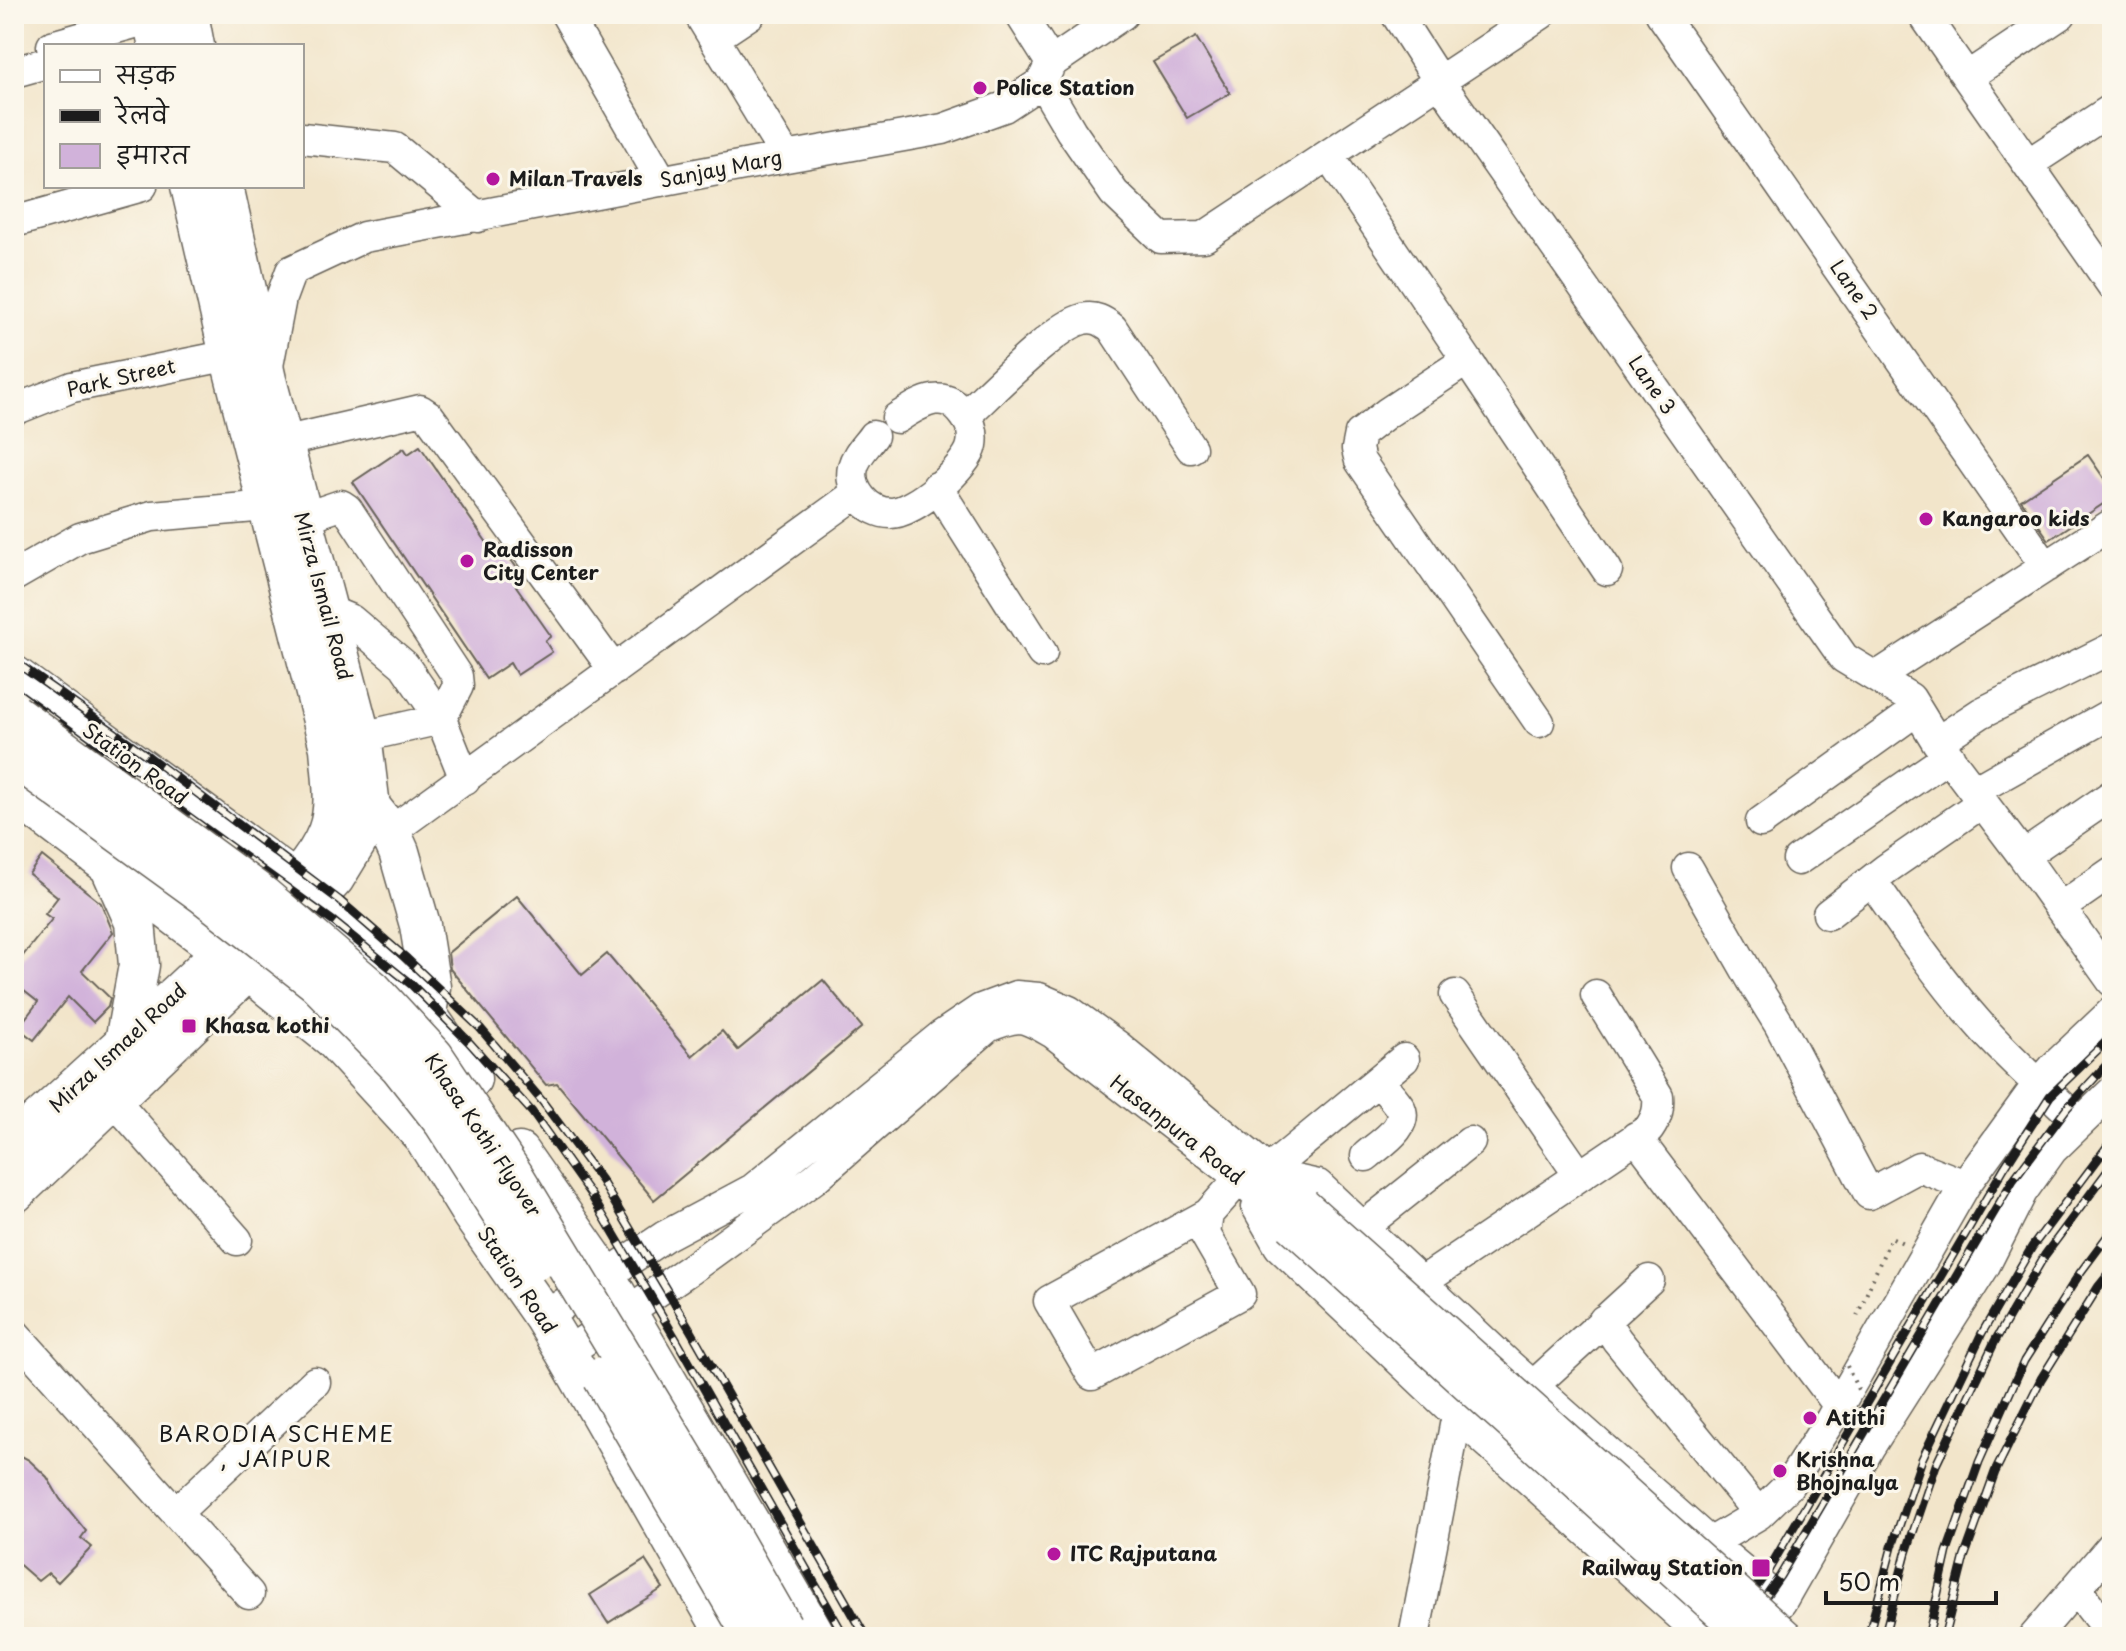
<svg xmlns="http://www.w3.org/2000/svg" width="2126" height="1651" font-family="'Playpen Sans','Playpen Sans Deva',sans-serif">
  <rect width="100%" height="100%" fill="#fbf7ec"/>
  <filter id="ink" filterUnits="userSpaceOnUse"><feTurbulence type="fractalNoise" baseFrequency=".0125" numOctaves="2"/><feDisplacementMap in="SourceGraphic" scale="16" xChannelSelector="R" yChannelSelector="G"/><feConvolveMatrix kernelMatrix="1 2 1 2 8 2 1 2 1" color-interpolation-filters="sRGB"/></filter>
  <filter id="wash" filterUnits="userSpaceOnUse"><feTurbulence type="fractalNoise" baseFrequency=".006" numOctaves="4" result="noise"/><feDisplacementMap in="SourceGraphic" scale="32" xChannelSelector="R" yChannelSelector="G"/><feGaussianBlur stdDeviation="1.8" result="paint"/><feColorMatrix in="noise" values="0 0 0 0 0 0 0 0 0 0 0 0 0 0 0 0 0 1.4 0 .05"/><feComposite in="paint" operator="in"/></filter>
  <g filter="url(#wash)">
    <rect width="100%" height="100%" fill="#f2e5ca"/>
    <g id="blocks">
      <path fill="#d1b2da" d="M1196 37 1230 93 1187 118 1153 62Z
        M420 446 492 550 500 545 525 579 516 586 551 636 545 641 552 652 517 675 510 663 486 679 353 482 404 448 408 454Z
        M2088 455 2112 490V498L2049 540 2021 500Z
        M42 856 101 903 113 932 82 971 110 998 108 1007 93 1022 68 997 34 1040 18 1028 38 1002 14 983V967L52 919 45 914 58 897 29 874Z
        M517 896 582 975 607 954 692 1056 722 1031 738 1050 823 980 862 1027 654 1200 557 1083 546 1085 450 969 448 953Z
        M14 1452 29 1460 47 1477 60 1499 86 1531 81 1538 92 1547 58 1582 48 1573 38 1581 14 1560Z
        M645 1560 663 1588 608 1623 590 1595Z"/>
    </g>
  </g>
  <g filter="url(#ink)">
    <use href="#blocks" fill-opacity="0" stroke="#676259" stroke-width="2"/>
    <g fill="none" stroke-linecap="round" stroke-linejoin="round">
      <g stroke="#676259" stroke-width="33">
        <path id="minor" d="M566 14 662 181
          M699 14 786 157
          M1020 14 1051 63
          M1396 14 1439 81 1844 658 1910 698 1937 742 2023 856 2112 981
          M1661 14 2046 567
          M1923 14 2112 285
          M714 38 750 14
          M52 46 152 18
          M14 72 46 63
          M1967 77 2061 14
          M1042 82 1071 131 1114 193 1161 238 1204 237 1541 14
          M302 138 395 148 478 217
          M1328 155 1467 360 1387 413 1360 434 1357 449 1360 461 1539 722
          M2028 164 2112 109
          M14 222 142 186
          M1467 360 1607 570
          M268 366 281 298 291 271 364 237 786 157 943 129 1004 107 1042 82 1051 63 1123 14
          M14 410 72 387 230 355
          M965 416C989 394 1056 325 1083 319 1095 316 1103 321 1112 328L1191 448
          M873 436C866 446 856 455 853 467 848 490 868 513 891 513 914 513 968 467 972 445 974 433 972 425 965 416 944 386 921 403 897 418
          M282 442 420 410 429 416 614 670
          M937 487 1042 653
          M303 518 341 505 347 509 457 676 458 686 441 719
          M14 576 80 538 152 516 268 506
          M327 610 351 620 404 665 441 719 465 779
          M1876 677 2112 524
          M361 737 441 719
          M1937 742 1981 713 2112 648
          M1974 791 2112 713
          M1761 822 1917 710
          M390 832 857 493
          M2023 856 2112 795
          M1798 860 1949 756
          M1688 868 1756 987 1779 1024 1869 1194 1919 1167 1965 1185
          M1872 881C1905 929 1939 979 1978 1023 2009 1059 2045 1089 2079 1122
          M2060 908 2112 872
          M1828 914 1886 869 1983 802
          M1455 995 1579 1175
          M113 1099 237 1240
          M1636 1137 1839 1406
          M1366 1156C1379 1144 1411 1127 1399 1106 1393 1097 1385 1089 1378 1081
          M1268 1171 1404 1059
          M1276 1176 1318 1185 1507 1363 1710 1543 1781 1602
          M1257 1207 1279 1246 1457 1415 1704 1637
          M1208 1214 1205 1234 1240 1294 1092 1375 1049 1301 1208 1214 1240 1178 1249 1163
          M1363 1227 1470 1142
          M1422 1282 1649 1129C1657 1117 1659 1110 1658 1096L1596 995
          M544 1317 665 1236 753 1189 941 1036 981 1009 1016 996 1039 998 1069 1011 1119 1047 1252 1157 1305 1204
          M1604 1320 1617 1340 1759 1514
          M14 1333 249 1594
          M566 1353 689 1270 814 1179 988 1027C1020 1013 1024 1016 1053 1033L1240 1178 1290 1226
          M1533 1386 1649 1280
          M176 1513 315 1382
          M1710 1543 1759 1514 1788 1486 1831 1419 1965 1185 2033 1091 2055 1066 2112 1012
          M2076 1589 2112 1635
          M1767 1616 1781 1602 1869 1448 1984 1267 2022 1192 2052 1150 2112 1092
          M1414 1637 1457 1415 1468 1403
          M2034 1637 2112 1546"/>
      </g>
      <g stroke="#676259" stroke-width="43">
        <path id="major" d="M152 14 159 46
          M188 14 194 46
          M14 676 294 881
          M14 793 248 970 333 1038 425 1138 472 1214 544 1317 566 1353 728 1637
          M370 807 390 832 399 852 420 925 430 987 426 1014
          M111 868 135 922 139 965 125 1042
          M314 900 426 1014 471 1079
          M14 1144C91 1072 171 1003 246 929 275 900 313 871 328 832 338 805 332 775 330 748L230 355 191 186
          M519 1153 605 1276 816 1637
          M14 1193 248 970 314 900 334 878 356 842 370 807 362 743 266 380 223 186"/>
      </g>
      <path stroke="#676259" stroke-width="4" stroke-dasharray="2 6" stroke-linecap="butt" d="M1857 1316 1891 1237 1903 1243"/>
      <use href="#minor" stroke="#fff" stroke-width="30"/>
      <use href="#major" stroke="#fff" stroke-width="40"/>
      <g stroke="#1c1c1c" stroke-width="9">
        <path id="rail" d="M14 661 149 757 339 900 407 959 480 1028 542 1101 601 1180 691 1331 866 1637
          M14 690 334 922 412 985 468 1041 532 1112 591 1195 677 1341 845 1637
          M1720 1637 1769 1569 2004 1168 2050 1096 2112 1036
          M1737 1637 1780 1576 2013 1180 2067 1108 2112 1059
          M1868 1637 1892 1547 1922 1459 1982 1333 2032 1247 2112 1140
          M1884 1637 1906 1553 1936 1465 1995 1341 2045 1255 2112 1165
          M1928 1637 1947 1552 1979 1462 2024 1361 2080 1273 2112 1230
          M1944 1637 1964 1558 1995 1472 2041 1379 2099 1286 2112 1270"/>
      </g>
      <use href="#rail" stroke="#fbf7ec" stroke-width="6" stroke-dasharray="18" stroke-linecap="butt"/>
      <g stroke="#676259" stroke-width="33" stroke-linecap="butt">
        <path id="minor-bridge" d="M1305 1204 1789 1637
          M1290 1226 1745 1637"/>
      </g>
      <g stroke="#676259" stroke-width="43" stroke-linecap="butt">
        <path id="major-bridge" d="M14 714 262 896 372 990 433 1056 514 1177 715 1510 782 1627
          M14 756 203 893 317 982 400 1066 444 1122 533 1261
          M603 1377 754 1637"/>
      </g>
      <path stroke="#676259" stroke-width="4" stroke-dasharray="2 6" stroke-linecap="butt" d="M1847 1366 1860 1394"/>
      <use href="#minor-bridge" stroke="#fff" stroke-width="30"/>
      <use href="#major-bridge" stroke="#fff" stroke-width="40"/>
    </g>
  </g>
  <g fill="#b5179e" stroke="#fbf7ec" stroke-width="3">
    <circle cx="980" cy="88" r="8"/>
    <circle cx="493" cy="179" r="8"/>
    <circle cx="1926" cy="519" r="8"/>
    <circle cx="467" cy="561" r="8"/>
    <rect x="181" y="1018" width="16" height="16" rx="4"/>
    <circle cx="1810" cy="1418" r="8"/>
    <circle cx="1780" cy="1471" r="8"/>
    <circle cx="1054" cy="1554" r="8"/>
    <rect x="1751" y="1558" width="20" height="20" rx="4"/>
  </g>
  <g text-anchor="middle" stroke-width="6" stroke-linejoin="round" paint-order="stroke">
    <g font-size="20" font-weight="bold" fill="#1c1c1c" stroke="#fbf7ec" text-anchor="start">
      <text x="996" y="95">Police Station</text>
      <text x="509" y="186">Milan Travels</text>
      <text x="1942" y="526">Kangaroo kids</text>
      <text x="483" y="557">Radisson<tspan x="483" dy="23">City Center</tspan></text>
      <text x="205" y="1033">Khasa kothi</text>
      <text x="1826" y="1425">Atithi</text>
      <text x="1796" y="1467">Krishna<tspan x="1796" dy="23">Bhojnalya</tspan></text>
      <text x="1070" y="1561">ITC Rajputana</text>
      <text x="1743" y="1575" text-anchor="end">Railway Station</text>
    </g>
    <g font-size="20" fill="#1c1c1c" stroke="#fbf7ec">
      <text transform="translate(721 169) rotate(-11)" y="7">Sanjay Marg</text>
      <text transform="translate(1854 290) rotate(55)" y="7">Lane 2</text>
      <text transform="translate(121 378) rotate(-13)" y="7">Park Street</text>
      <text transform="translate(1652 385) rotate(55)" y="7">Lane 3</text>
      <text transform="translate(323 596) rotate(75)" y="7">Mirza Ismail Road</text>
      <text transform="translate(135 764) rotate(36)" y="7">Station Road</text>
      <text transform="translate(118 1048) rotate(-43)" y="7">Mirza Ismael Road</text>
      <text transform="translate(1177 1130) rotate(38)" y="7">Hasanpura Road</text>
      <text transform="translate(483 1135) rotate(56)" y="7">Khasa Kothi Flyover</text>
      <text transform="translate(517 1280) rotate(56)" y="7">Station Road</text>
    </g>
    <g font-size="22" letter-spacing="2" fill="#1c1c1c" stroke="#fbf7ec">
      <text x="277" y="1442">BARODIA SCHEME<tspan x="277" dy="25">, JAIPUR</tspan></text>
    </g>
  </g>
  <rect width="2126" height="1651" fill="none" stroke="#fbf7ec" stroke-width="48"/>
  <rect x="44" y="44" width="260" height="144" fill="#fbf7ec" stroke="#a29f99" stroke-width="2"/>
  <rect x="60" y="70" width="40" height="12" fill="#ffffff" stroke="#a29f99" stroke-width="2"/>
  <text x="116" y="84" font-size="24" fill="#1c1c1c">सड़क</text>
  <rect x="60" y="110" width="40" height="12" fill="#1c1c1c" stroke="#a29f99" stroke-width="2"/>
  <text x="116" y="124" font-size="24" fill="#1c1c1c">रेलवे</text>
  <rect x="60" y="144" width="40" height="24" fill="#d1b2da" stroke="#a29f99" stroke-width="2"/>
  <text x="116" y="164" font-size="24" fill="#1c1c1c">इमारत</text>
  <path d="M1826 1591v12h170v-12" fill="none" stroke="#1c1c1c" stroke-width="4"/>
  <text x="1838" y="1591" font-size="24" fill="#1c1c1c" stroke="#fbf7ec" stroke-width="6" paint-order="stroke">50 m</text>
</svg>
